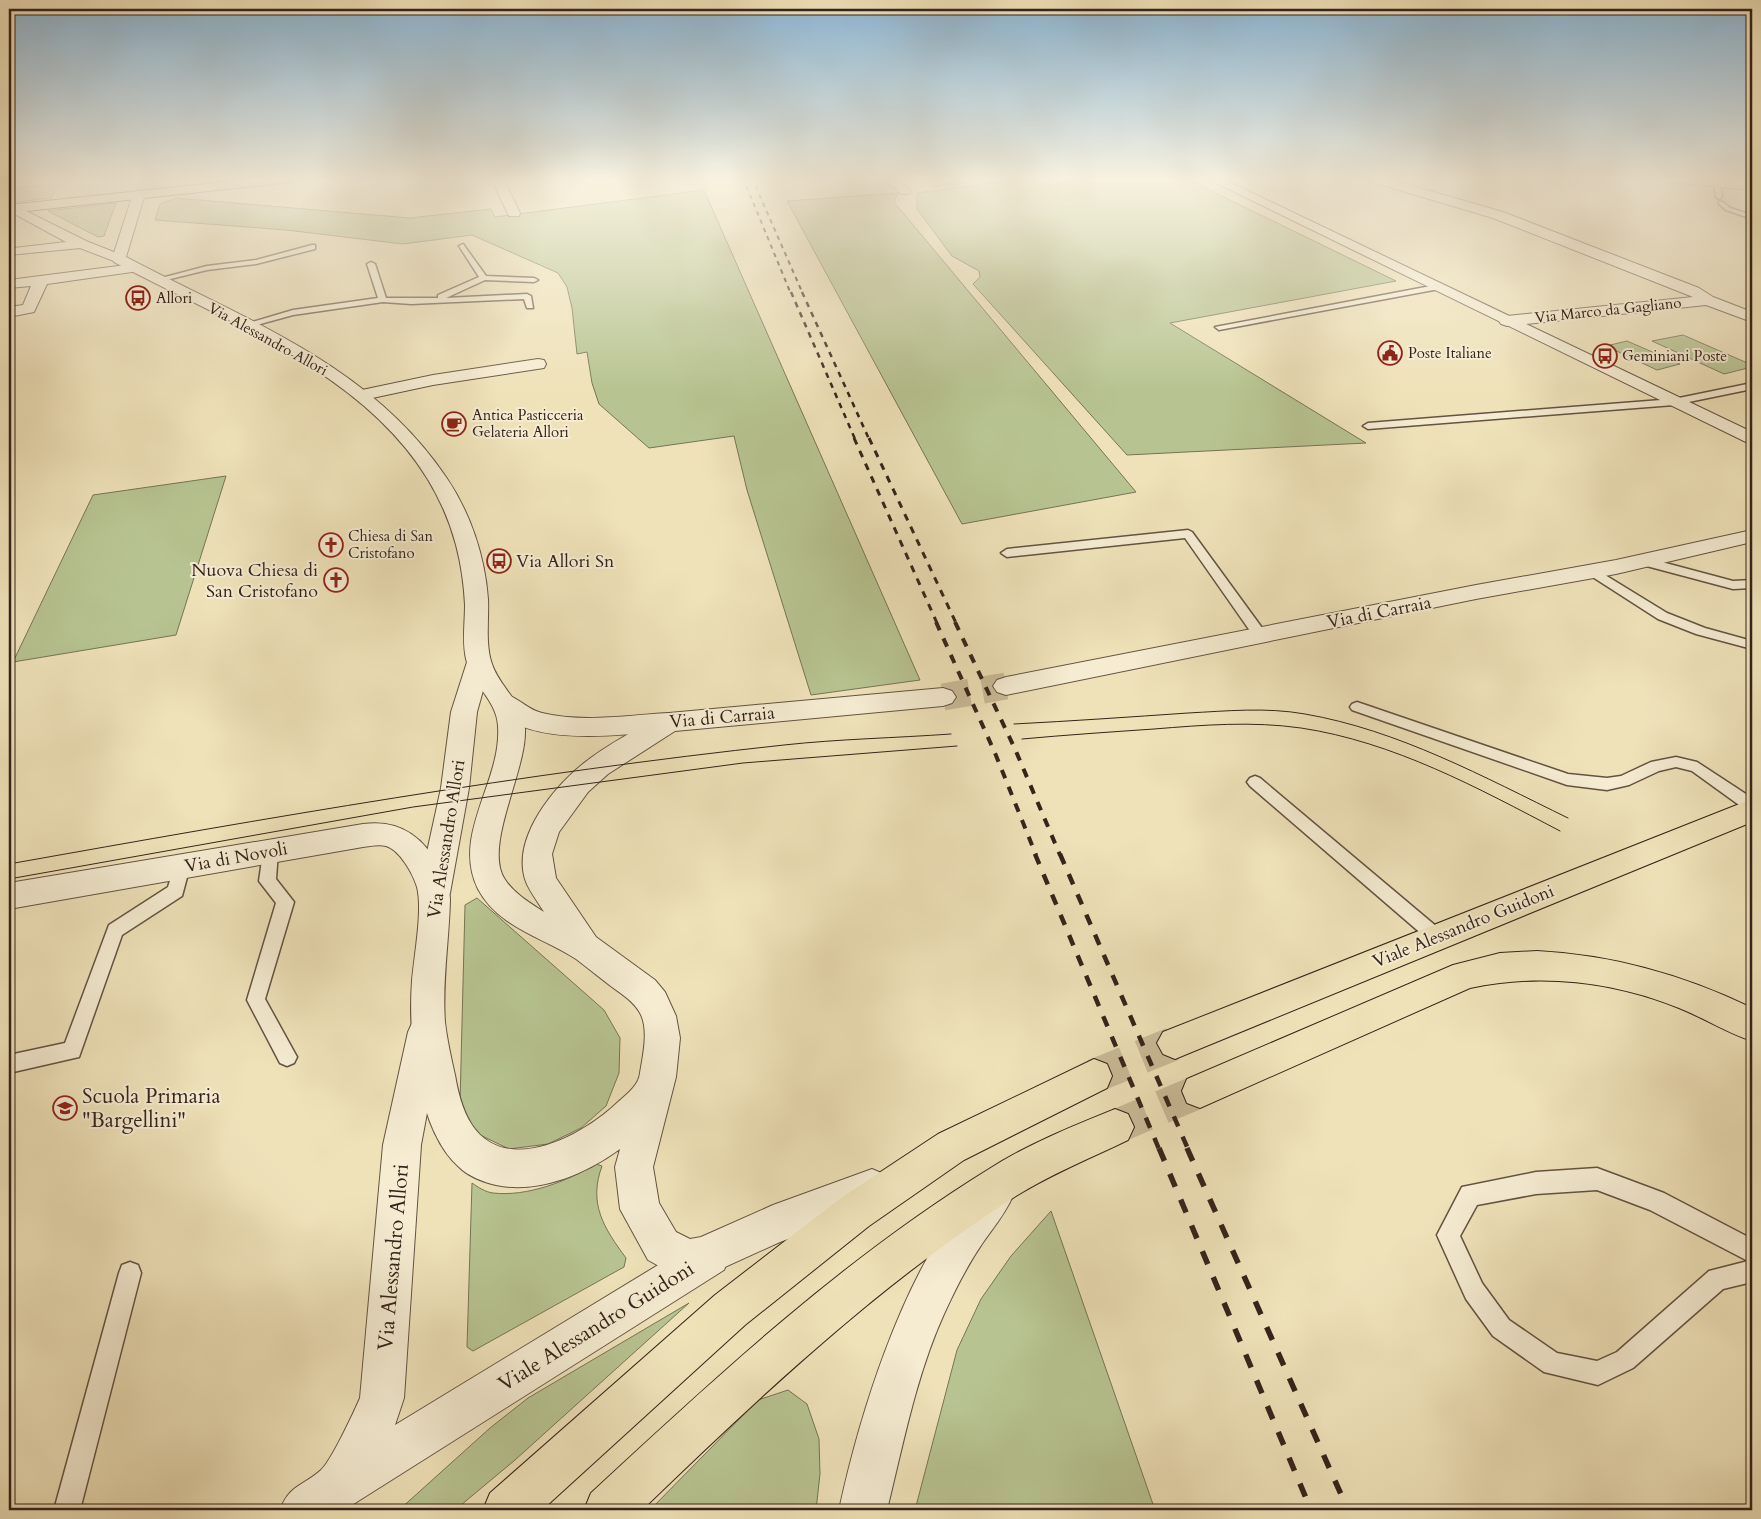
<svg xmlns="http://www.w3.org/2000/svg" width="1761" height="1519" font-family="Cardo,serif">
  <rect width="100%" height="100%" fill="#efe2b9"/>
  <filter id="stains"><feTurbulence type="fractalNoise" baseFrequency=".004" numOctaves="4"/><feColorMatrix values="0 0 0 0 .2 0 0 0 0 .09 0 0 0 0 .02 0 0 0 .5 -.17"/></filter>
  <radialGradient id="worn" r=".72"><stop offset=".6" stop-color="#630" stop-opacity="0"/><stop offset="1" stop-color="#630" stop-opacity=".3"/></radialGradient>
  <path fill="#b7c491" stroke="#767456" d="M906 178H957L964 183 934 187 923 180 912 182Z
    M1031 178H1185L1396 281 1170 323 1366 443 1127 455 973 284 980 277 979 271 952 256 917 209V193Z
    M59 184 51 198 9 203V189Z
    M704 190 920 680 811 695 747 490 734 436 649 448 599 404 592 383 587 352 577 354 572 308 567 287 558 273 472 235 403 244 286 230 155 220 160 204 176 198 410 218 491 209 495 217Z
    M898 193 894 202 1136 492 962 524 787 201Z
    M116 203 104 236 98 237 48 211Z
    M1683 335 1752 365V367L1724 374 1652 341Z
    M1627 341 1680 364 1657 370 1606 346Z
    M226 476 176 635 13 662 93 495Z
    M477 898 604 1010 620 1038 619 1073 606 1106 581 1128 548 1144 509 1149 476 1133 460 1103 465 905Z
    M596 1164 602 1166C588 1204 604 1228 626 1258L624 1267 473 1351 467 1347 472 1183C478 1187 485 1192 493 1193 527 1197 568 1181 596 1164Z
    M1051 1211 1155 1510H915L957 1350 981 1299 1011 1256Z
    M689 1303 515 1460 455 1510H399L490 1428 528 1398Z
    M788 1390 807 1404 819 1439 820 1474 816 1510H650L758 1400Z"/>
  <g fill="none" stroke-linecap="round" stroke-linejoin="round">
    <path stroke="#cabc99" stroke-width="27" stroke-dasharray="27 13" stroke-linecap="butt" d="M943 697 1006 686"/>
    <path stroke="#cabc99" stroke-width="34" stroke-dasharray="34 17" stroke-linecap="butt" d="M1094 1076 1175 1043
      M1115 1127 1200 1091"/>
    <g stroke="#645342" stroke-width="3">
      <path id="service" d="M1717 181 1720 183 1722 197 1719 199 1716 197 1714 183Z
        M1719 202H1723L1730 208 1752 215V219L1726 210 1719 204Z
        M463 244 486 276 534 278 538 280 534 282 485 280 446 298 527 294 531 296 533 308H527L524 299 411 304 383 302 293 315 246 328 242 325 293 310 378 298 367 264 371 262 375 264 386 298H438V295L479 277 459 246Z
        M312 245H315V249L256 264 207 270 158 282 154 280 207 266 256 260Z
        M1436 285 1440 287 1439 289 1219 330 1215 327Z
        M1752 383V389L1674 405 1368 429 1363 426 1368 423 1674 399Z
        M1188 530 1192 532 1265 632 1267 635 1265 638H1255L1185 538 1007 557 1001 553 1007 549Z
        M1643 557 1733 581 1752 580V588L1733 589 1639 564 1637 561Z
        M1592 567 1667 613 1705 628 1752 641V649L1696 634 1658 619 1588 574 1586 571Z
        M1357 702 1568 774 1607 778 1621 776 1651 762 1676 757 1697 762 1752 798V812L1746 810 1692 771 1676 767 1659 771 1629 785 1607 790 1567 785 1352 710 1350 707 1352 704Z
        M1255 776 1260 778 1443 932 1446 937 1443 942 1437 944 1431 942 1250 786 1247 782 1250 778Z
        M270 845 276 846 278 851 276 879 294 902 265 999 297 1057 294 1063 287 1066 280 1063 247 1000 276 903 259 881 264 846Z
        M182 859 188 861 190 866 182 896 122 935 79 1057 9 1073V1055L65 1043 109 925 168 887 176 861Z
        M1597 1168 1664 1193 1752 1239V1282L1723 1289 1633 1368 1598 1385 1544 1372 1493 1336 1466 1299 1437 1235 1462 1187 1536 1172ZM1597 1190 1650 1210 1748 1261 1709 1271 1617 1352 1597 1361 1557 1353 1509 1320 1482 1283 1460 1236 1477 1205 1536 1194Z
        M130 1262 138 1265 141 1273 80 1510H54L119 1273 122 1265Z"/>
    </g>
    <g stroke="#645342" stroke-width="2">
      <path id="minor" d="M491 178H503L520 213 519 216H509Z
        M882 178H895L911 191 909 194H901Z
        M1367 178H1385L1503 212 1699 288 1713 297 1752 312V322L1706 305 1507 326 1501 324 1499 321 1507 316 1693 297 1493 218 1369 181Z
        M12 204 86 241 124 256 126 259 119 263 80 248 9 255V250L14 248 66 242 9 211V205Z
        M134 264 141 268 139 271 47 284 34 312 9 317V307L23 305 31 286 9 288V280Z
        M538 359 544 360 546 364 544 368 433 385 363 400 357 399 354 395 357 391 433 375Z
        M479 654 488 656 491 662 477 712 469 788 450 893 445 902 434 906 423 902 418 893 441 788 451 712 467 662 470 656Z
        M505 694C519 698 528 710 542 713 583 723 628 715 669 713L678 716 682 722 678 728 669 731C623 734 521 750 492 703L496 697Z
        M425 1016 437 1021 442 1032 421 1145 404 1398 395 1425 696 1242 710 1236 724 1242 730 1256 724 1270 344 1510H280C290 1484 302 1487 321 1470 331 1461 354 1412 360 1398L383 1145 408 1032 413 1021Z
        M993 1176 1007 1182 1013 1196C1005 1214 993 1228 982 1244 967 1266 955 1290 944 1314 916 1376 903 1445 887 1510H839C860 1413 900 1286 960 1207 966 1199 972 1188 979 1182 982 1180 989 1178 993 1176Z"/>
    </g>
    <g stroke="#645342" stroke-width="2">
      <path id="tertiary" d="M1206 178H1221L1752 432V445Z
        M1663 178H1703L1752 182V190L1669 182Z
        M139 190 145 194 126 257C243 319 369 363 446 477 470 512 485 556 488 599 489 620 485 644 492 664 500 688 524 703 525 729 527 770 484 844 504 878 513 893 530 903 544 912 538 902 530 892 526 882 510 839 555 784 588 760 610 743 636 730 660 716L669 713 943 688 952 691 956 697 952 703 943 706 675 731 608 774 588 792 559 832 552 854 556 878 596 937 655 980 665 992 676 1016 680 1038 676 1077 653 1167 659 1203 676 1232 690 1239 701 1237 773 1205 872 1169 886 1175 892 1189 886 1203 780 1242 703 1277 690 1279 675 1275 648 1260 620 1209 615 1167 620 1149C586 1174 538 1194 496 1185 483 1182 468 1176 459 1167 417 1130 408 1034 412 981 414 956 423 910 417 887 413 874 400 850 386 846 379 844 370 846 363 847L9 909V883L363 824C399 819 423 836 439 867 444 877 450 888 450 900 449 941 442 982 445 1022 447 1040 451 1057 455 1075 458 1092 462 1110 472 1125 507 1177 584 1135 618 1102 627 1094 639 1085 640 1073 643 1055 649 1029 640 1013 634 1002 622 994 612 987 600 978 588 968 576 959 542 937 498 927 478 889 451 834 502 782 498 726 497 700 471 684 466 659 462 641 465 623 465 605 464 585 461 564 456 545 415 390 241 330 114 262L112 259 133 194Z
        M1752 530V542L1616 574 1476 599 1006 695 997 692 993 686 997 680 1006 677 1476 585 1616 560Z"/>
    </g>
    <g stroke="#35231a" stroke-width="2">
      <path id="primary" d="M260 178H296L290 182 9 213V205Z
        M1752 799V822L1187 1054 1175 1059 1163 1054 1157 1043 1163 1032Z
        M1537 951C1613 955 1684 975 1752 1008V1041C1727 1033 1704 1018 1679 1008 1612 981 1540 973 1470 988L1200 1108 1187 1103 1182 1091 1187 1079 1453 965 1500 953Z
        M1094 1059 1107 1064 1112 1076 1107 1088 964 1160 869 1226 745 1325 542 1510H483L490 1493 715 1295 841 1198 938 1134Z
        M1115 1109 1128 1114 1134 1127 1128 1140C1091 1158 1051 1174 1016 1196 879 1284 759 1397 642 1510H584L591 1493C716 1377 843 1259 989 1169 1028 1144 1073 1126 1115 1109Z"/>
    </g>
    <use href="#service" fill="#f5ecd2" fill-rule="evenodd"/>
    <use href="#minor" fill="#f5ecd2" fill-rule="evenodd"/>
    <use href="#tertiary" fill="#f5ecd2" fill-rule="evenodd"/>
    <use href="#primary" fill="#efe2b9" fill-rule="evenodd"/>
    <path stroke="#35231a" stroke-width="1" d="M1014 724C1072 721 1130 717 1188 713 1227 711 1266 707 1305 714 1398 730 1484 777 1568 818
      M1022 739C1066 735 1110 732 1154 729 1203 725 1252 721 1301 728 1394 742 1478 788 1560 831
      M9 864C267 818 524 773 784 745 839 739 895 738 951 734
      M9 879 413 807 743 763 957 746"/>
    <path stroke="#35231a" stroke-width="2" stroke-dasharray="4.5 4.5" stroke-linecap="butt" d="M743 178 791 294
      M752 178 803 294"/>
    <path stroke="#35231a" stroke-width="2.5" stroke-dasharray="5.5 5.5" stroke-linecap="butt" d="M791 292 855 439
      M802 292 869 439"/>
    <path stroke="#35231a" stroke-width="3" stroke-dasharray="7 7" stroke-linecap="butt" d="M854 438 937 623
      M869 438 956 623"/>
    <path stroke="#35231a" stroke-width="4" stroke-dasharray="9 9" stroke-linecap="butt" d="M936 622 995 753 1036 855
      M955 622 1015 749 1060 855"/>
    <path stroke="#35231a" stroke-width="4.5" stroke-dasharray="11 11" stroke-linecap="butt" d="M1035 854 1159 1149
      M1060 854 1188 1149"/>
    <path stroke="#35231a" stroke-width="5.5" stroke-dasharray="14 14" stroke-linecap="butt" d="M1159 1148 1311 1510
      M1187 1148 1348 1510"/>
  </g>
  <linearGradient id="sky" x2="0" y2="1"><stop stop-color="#8bb7d6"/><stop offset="0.46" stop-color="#f8f2e0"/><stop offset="1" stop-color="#f8f2e0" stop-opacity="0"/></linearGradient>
  <rect width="1761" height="390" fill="url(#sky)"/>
  <defs>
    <g id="bus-ring" transform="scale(1.25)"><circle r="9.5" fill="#f5ecd2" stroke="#8f2418" stroke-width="1.5"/><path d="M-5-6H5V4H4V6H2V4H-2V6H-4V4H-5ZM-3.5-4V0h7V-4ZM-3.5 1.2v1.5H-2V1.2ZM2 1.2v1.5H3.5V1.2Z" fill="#8f2418"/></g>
    <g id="civic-ring" transform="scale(1.25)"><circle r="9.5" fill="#f5ecd2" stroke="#8f2418" stroke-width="1.5"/><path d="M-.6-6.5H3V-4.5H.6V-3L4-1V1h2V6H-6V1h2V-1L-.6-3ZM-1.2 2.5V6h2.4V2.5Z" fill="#8f2418"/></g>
    <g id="cafe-ring" transform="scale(1.25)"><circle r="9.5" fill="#f5ecd2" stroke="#8f2418" stroke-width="1.5"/><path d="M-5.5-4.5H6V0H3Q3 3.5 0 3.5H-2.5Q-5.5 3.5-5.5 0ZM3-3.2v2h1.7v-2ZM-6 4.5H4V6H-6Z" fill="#8f2418"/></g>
    <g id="church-ring" transform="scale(1.25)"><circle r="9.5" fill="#f5ecd2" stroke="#8f2418" stroke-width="1.5"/><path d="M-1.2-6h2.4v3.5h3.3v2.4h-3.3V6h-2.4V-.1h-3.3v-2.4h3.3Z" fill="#8f2418"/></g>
    <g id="school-ring" transform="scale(1.25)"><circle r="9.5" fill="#f5ecd2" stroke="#8f2418" stroke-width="1.5"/><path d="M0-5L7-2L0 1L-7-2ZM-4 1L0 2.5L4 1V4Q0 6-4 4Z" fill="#8f2418"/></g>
  </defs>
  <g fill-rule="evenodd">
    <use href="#bus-ring" x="138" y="298"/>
    <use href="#civic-ring" x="1390" y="353"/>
    <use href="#bus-ring" x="1605" y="356"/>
    <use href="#cafe-ring" x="454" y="424"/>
    <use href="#church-ring" x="331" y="545"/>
    <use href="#bus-ring" x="499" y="561"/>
    <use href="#church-ring" x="336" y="580"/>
    <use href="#school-ring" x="65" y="1108"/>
  </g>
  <g text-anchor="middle" stroke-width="4" stroke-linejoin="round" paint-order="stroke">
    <g font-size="15" fill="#35231a" stroke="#f5ecd2" text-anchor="start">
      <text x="156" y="303">Allori</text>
      <text x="1408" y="358">Poste Italiane</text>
      <text x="1622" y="361">Geminiani Poste</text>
      <text x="472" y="420">Antica Pasticceria<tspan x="472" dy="17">Gelateria Allori</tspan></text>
      <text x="348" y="541">Chiesa di San<tspan x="348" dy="17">Cristofano</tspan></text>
    </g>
    <g font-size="15" fill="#35231a" stroke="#f5ecd2">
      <text transform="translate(1608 310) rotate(-6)" y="5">Via Marco da Gagliano</text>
      <text transform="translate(268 339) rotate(29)" y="5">Via Alessandro Allori</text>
    </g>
    <g font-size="18" fill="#35231a" stroke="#f5ecd2" text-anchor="start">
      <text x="516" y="567">Via Allori Sn</text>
      <text x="318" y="576" text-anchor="end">Nuova Chiesa di<tspan x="318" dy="21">San Cristofano</tspan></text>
    </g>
    <g font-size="18" fill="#35231a" stroke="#f5ecd2">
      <text transform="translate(1379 612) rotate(-11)" y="6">Via di Carraia</text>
      <text transform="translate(722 717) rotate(-5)" y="6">Via di Carraia</text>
      <text transform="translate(446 839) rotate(-81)" y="6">Via Alessandro Allori</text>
      <text transform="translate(236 857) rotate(-10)" y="6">Via di Novoli</text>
      <text transform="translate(1463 926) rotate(-22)" y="6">Viale Alessandro Guidoni</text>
    </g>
    <g font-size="21" fill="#35231a" stroke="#f5ecd2" text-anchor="start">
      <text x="82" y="1103">Scuola Primaria<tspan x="82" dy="24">"Bargellini"</tspan></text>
    </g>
    <g font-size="21" fill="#35231a" stroke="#f5ecd2">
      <text transform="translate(393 1257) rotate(-85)" y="7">Via Alessandro Allori</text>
      <text transform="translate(596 1326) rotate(-32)" y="7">Viale Alessandro Guidoni</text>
    </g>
  </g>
  <rect width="1761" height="1519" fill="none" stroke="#efe2b9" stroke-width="30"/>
  <rect x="10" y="10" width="1741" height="1499" fill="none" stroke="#35231a" stroke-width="2.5"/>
  <rect x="15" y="15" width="1731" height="1489" fill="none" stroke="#35231a"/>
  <rect width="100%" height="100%" filter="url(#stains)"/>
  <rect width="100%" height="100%" fill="url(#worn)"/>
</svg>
